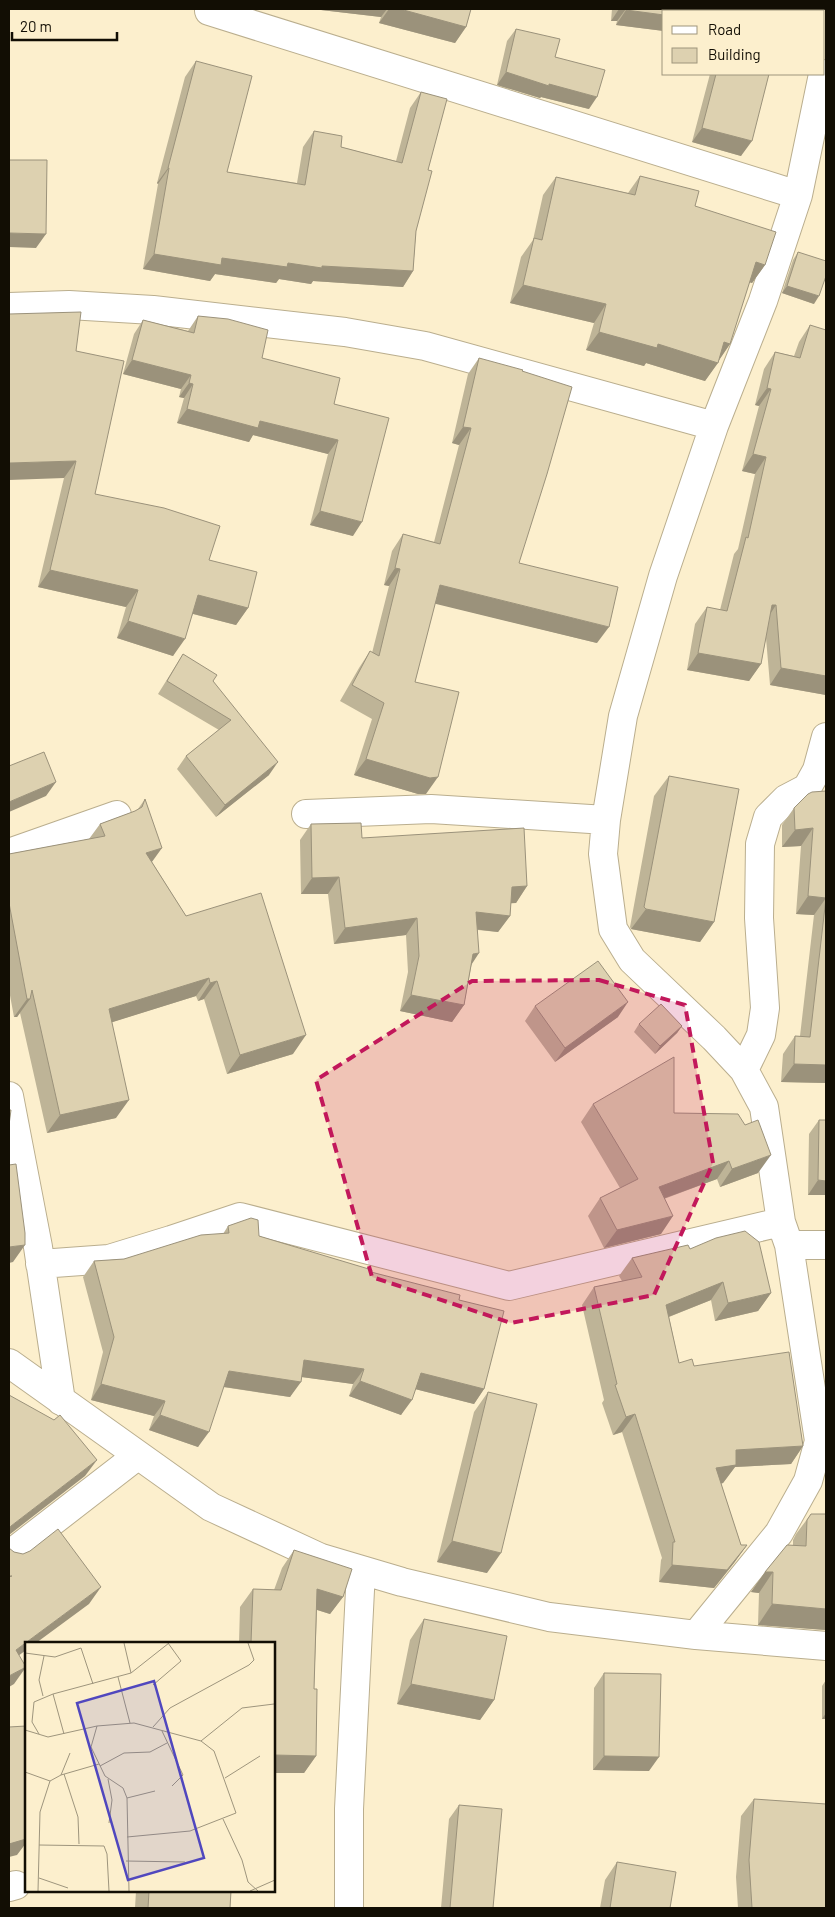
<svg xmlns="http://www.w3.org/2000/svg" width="835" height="1917" font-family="Barlow,sans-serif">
  <rect width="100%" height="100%" fill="#fcefcd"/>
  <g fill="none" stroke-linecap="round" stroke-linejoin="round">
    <g stroke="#baae8e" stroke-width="30">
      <path id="minor" d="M209 11 798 195
        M9 307 69 305 153 310 345 332 425 346 714 426
        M306 814 431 809 606 820
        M9 853 117 815
        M744 1070 761 1035 765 1008 759 918 760 844 768 817 786 799 807 788 817 770 826 737
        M9 1096 38 1247 61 1401
        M789 1245H826
        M40 1264 109 1259 171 1240 240 1217 509 1286 781 1222
        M9 1363 211 1507 321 1558 402 1582 549 1617 696 1635 826 1646
        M9 1555 137 1456
        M696 1635 779 1533 808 1481 819 1441 789 1245 781 1222 764 1107 744 1070 714 1038 632 960 613 929 603 854 606 820 623 716 663 576 714 426 763 301 798 195 823 74
        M9 1887 16 1885
        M349 1908V1809L361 1570"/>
    </g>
    <use href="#minor" stroke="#fff" stroke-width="28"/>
  </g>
  <path fill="#beb497" d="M321 9H471L466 27 455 43 379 23 381 17 321 10Z
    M612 9H810V10L664 11V31L616 25 617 21H611Z
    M516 29 555 57 589 109 541 97 540 98 497 85 507 41Z
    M196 61 227 172 297 183 303 147 314 131 341 147 396 161 410 108 421 92 428 170 416 231 413 271 403 287 313 281 311 284 279 279 276 283 215 274 210 281 143 269 158 184 157 183 185 77Z
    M710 74H769L741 156 692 142Z
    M640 176 695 206 765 265 752 283 749 282 730 344 705 381 646 363 644 366 586 350 594 323 510 303 521 257 533 240 543 195 556 177 628 193Z
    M798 252 814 304 782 293 793 260Z
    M198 316 262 358 334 404 353 536 310 525 328 454 253 435 249 442 177 423 184 398 179 397 181 389 123 374 134 334 143 320 188 331Z
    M810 325 826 695 770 685 766 638 761 664 749 681 687 670 695 624 707 607 720 610 734 554 738 549 755 474 742 471 759 406 755 405 764 369 775 352 794 356 799 342Z
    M76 351 95 494 209 560 248 608 236 625 193 614 173 656 117 638 126 607 38 587 64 478Z
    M479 358 519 563 597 643 435 603 415 682 426 794H418L354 775 372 719 340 701 359 668 370 651 372 653 389 586 384 585 392 551 403 534 434 542 459 445 452 443 468 374Z
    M183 654 213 681 269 775 216 817 177 769 186 756 219 730 158 694Z
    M669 776 714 922 700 942 631 929 630 927 654 796Z
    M826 791V1083L781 1082 783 1054 795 1036H800L814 915 796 914 801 846 782 847V825L794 808Z
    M145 799 152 862 186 916 293 1054 227 1074 204 999 198 1001 196 996 112 1022 116 1118 47 1133 20 1013 17 1017H14L9 990V854L89 839 100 824 135 811 138 809Z
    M311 824 362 838 527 886 516 903H511L510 916 498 932 478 930 464 1005 452 1022 400 1011 408 972 406 935 334 944 328 894H301L300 840Z
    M535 1006 618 1017 555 1062 525 1021Z
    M639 1024 682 1026 677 1033 655 1054 634 1032Z
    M593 1104 674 1113 758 1173 720 1187 717 1179 664 1199 661 1234 604 1248 588 1216 600 1198 620 1188 581 1122Z
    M819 1120H826V1195H808L809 1134Z
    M228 1226 259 1236 459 1300 484 1389 474 1404 415 1389 401 1415 349 1396 353 1384 302 1377 290 1397 223 1387 198 1447 149 1430 154 1416 91 1400 103 1352 83 1277 94 1261 124 1259 223 1234Z
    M690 1249 771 1293 758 1311 715 1321 711 1300 669 1317 679 1363 694 1366 803 1446 791 1464 735 1467 723 1483 721 1484 741 1545H747L734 1563 714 1588 659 1582 661 1560 662 1558 622 1432 613 1435 602 1403 604 1400 582 1305 594 1287 622 1281 619 1276 632 1258Z
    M488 1392 487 1573 437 1562 474 1412Z
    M811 1514H826V1630L758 1625 759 1593 751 1592 765 1572 793 1545V1540L796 1534Z
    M294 1550 343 1597 330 1614 317 1610 314 1689 316 1756 304 1773H274V1643H239L240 1607 253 1589 274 1590 282 1568Z
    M424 1619 494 1700 480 1720 397 1704 410 1640Z
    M604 1673 649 1771 593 1770 594 1688Z
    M826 1680V1719H822V1686Z
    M754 1799 826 1908H738L736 1877 741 1816Z
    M459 1805 493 1908H441L449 1819Z
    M617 1862 670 1908H600L605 1880Z
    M136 1891H231L230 1908H135Z"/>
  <path fill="#9b927b" d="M322 9H387L381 17 321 10Z
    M389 9H400L466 27 455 43 379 23Z
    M619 9H626L617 21H611Z
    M626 10 664 15V31L616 25Z
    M506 72 597 97 589 109 541 97 540 98 497 85Z
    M702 128 752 141 741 156 692 142Z
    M168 168H169L158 184 157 183Z
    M9 233 46 234 36 248 9 247Z
    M154 254 222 258 322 266 413 271 403 287 313 281 311 284 279 279 276 283 215 274 210 281 143 269Z
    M756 262 765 265 752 283 743 280Z
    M523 285 606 304 594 323 510 303Z
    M787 286 819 296 814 304 782 293Z
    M599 332 658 344 718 363 705 381 646 363 644 366 586 350Z
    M724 342 730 344 717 363Z
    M132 360 191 375 181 389 123 374Z
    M189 383 193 384 184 398 179 397Z
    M767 388 771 389 759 406 755 405Z
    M187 409 260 421 338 440 328 454 253 435 249 442 177 423Z
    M463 427 471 428 459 445 452 443Z
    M753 454 766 457 755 474 742 471Z
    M76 461 64 478 9 480V463Z
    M320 511 362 522 353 536 310 525Z
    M395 568 400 569 389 586 384 585Z
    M50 570 138 590 126 607 38 587Z
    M440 585 609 627 597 643 428 602Z
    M198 595 248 608 236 625 186 612Z
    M772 605H776L765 622Z
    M128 621 185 639 173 656 117 638Z
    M698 653 761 664 749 681 687 670Z
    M781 668 826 676V695L770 685Z
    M366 759 438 777 426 794H418L354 775Z
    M278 762 269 775 216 817 225 805Z
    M56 782 46 796 9 812V802Z
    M813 828 801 846 782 847 795 830Z
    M162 848 149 866 146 853Z
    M339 877 328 894H301L312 878Z
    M527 886 516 903 501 904 512 887Z
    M808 896 826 898 814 915 796 914Z
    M646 909 714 922 700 942 631 929Z
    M476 912 510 916 498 932 465 928Z
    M417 918 406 935 334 944 345 928Z
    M479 953 468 970 473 954Z
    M209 978 196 996 97 1027 109 1009Z
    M217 981 204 999 198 1001 210 983Z
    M411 995 464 1005 452 1022 400 1011Z
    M27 999H30L17 1017H14Z
    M628 1002 618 1017 555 1062 565 1048Z
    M682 1026 677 1033 655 1054 660 1046Z
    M306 1035 293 1054 227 1074 240 1055Z
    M794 1064 826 1065V1083L781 1082Z
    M129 1100 116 1118 47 1133 60 1115Z
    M771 1155 758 1173 720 1187 732 1169Z
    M729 1161 717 1179 646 1205 659 1187Z
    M818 1180 826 1181V1195H808Z
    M673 1216 661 1234 604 1248 617 1230Z
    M25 1245 13 1262 9 1263V1247Z
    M723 1282 711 1300 653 1323 666 1305Z
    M771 1293 758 1311 715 1321 728 1303Z
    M304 1360 364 1369 353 1384 294 1376Z
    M229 1371 301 1382 290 1397 218 1386Z
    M421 1373 484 1389 474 1404 411 1388Z
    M360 1381 412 1400 401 1415 349 1396Z
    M101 1384 165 1401 154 1416 91 1400Z
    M635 1414 622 1432 613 1435 626 1417Z
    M160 1415 209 1432 198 1447 149 1430Z
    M803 1446 791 1464 735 1467 723 1483 704 1486 716 1468 736 1450Z
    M97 1460 85 1476 9 1535V1529L11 1526Z
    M452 1541 501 1553 487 1573 437 1562Z
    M747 1545 734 1563 714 1588 659 1582 672 1565Z
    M765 1572H773L759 1593 751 1592Z
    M101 1587 89 1604 36 1643H26V1650L9 1663 16 1650Z
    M317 1589 343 1597 330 1614 305 1606Z
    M772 1604 826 1609V1630L758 1625Z
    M26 1667 14 1684 9 1687V1676Z
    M411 1684 494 1700 480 1720 397 1704Z
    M826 1713V1719H822Z
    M274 1755 316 1756 304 1773H274Z
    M604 1756 659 1757 649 1771 593 1770Z
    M26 1827V1843L17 1855 9 1857V1844Z"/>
  <path fill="#ddd1b0" stroke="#9b927b" d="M400 9H471L466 27Z
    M627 9H809L808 11H664V15L626 10Z
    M516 29 560 39 555 57 605 70 597 97 549 84V86L506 72Z
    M196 61 252 76 227 172 305 185 314 131 342 136 341 147 402 163 421 92 447 99 428 170 432 171 416 231 413 271 322 266V268L288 263 287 267 222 258 221 265 154 254 169 168H168Z
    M716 74H769L752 141 702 128Z
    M9 160H47L46 234 9 233Z
    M640 176 699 191 695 206 776 232 765 265 756 262 730 344 724 342 718 363 658 344 657 348 599 332 606 304 523 285 534 238 542 240 556 177 635 195Z
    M798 252 826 261V276L819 296 787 286Z
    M81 312 76 351 124 361 95 494 164 508 220 526 209 560 257 572 248 608 198 595 185 639 128 621 138 590 50 570 76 461 9 463V314Z
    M198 316 228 319 268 330 262 358 340 378 334 404 389 418 362 522 320 511 338 440 260 421 258 428 187 409 193 384 189 383 191 375 132 360 143 320 194 333Z
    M810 325 826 330V676L781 668 776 605H772L761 664 698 653 707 607 727 611 746 537 748 538 766 457 753 454 771 389 767 388 775 352 800 358Z
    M479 358 523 370 522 371 572 387 547 474 519 563 618 587 609 627 440 585 415 682 459 692 438 777 430 778 366 759 384 703 352 685 370 651 379 656 400 569 395 568 403 534 440 544 471 428 463 427Z
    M183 654 217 675 213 681 278 762 225 805 186 756 231 720 167 681Z
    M44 752 56 782 9 802V766Z
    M669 776 739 789 714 922 646 909 644 907Z
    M826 791V1065L794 1064 795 1036 810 1037 826 898 808 896 813 828 795 830 794 808 808 794 812 792Z
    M145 799 162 848 146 853 186 916 261 893 306 1035 240 1055 217 981 210 983 209 978 109 1009 129 1100 60 1115 32 990 30 999H27L9 903V854L105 836 100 824 135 811 142 807Z
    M361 823 362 838 524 828 527 886 512 887 510 916 476 912 479 953 473 954 464 1005 411 995 419 956 417 918 345 928 339 877 312 878 311 824Z
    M598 961 628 1002 565 1048 535 1006Z
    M661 1004 682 1026 660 1046 639 1024Z
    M674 1057V1113L738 1114 745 1125 758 1120 771 1155 732 1169 729 1161 659 1187 673 1216 617 1230 600 1198 638 1179 593 1104Z
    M9 1110H11L9 1125Z
    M819 1120H826V1181L818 1180Z
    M16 1164 25 1233V1245L9 1247V1165Z
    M251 1218 258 1220 259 1236 372 1270 371 1272 460 1295 459 1300 504 1311 484 1389 421 1373 412 1400 360 1381 364 1369 304 1360 301 1382 229 1371 209 1432 160 1415 165 1401 101 1384 114 1337 94 1261 124 1259 201 1235 229 1233 228 1226Z
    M745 1231 759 1242 771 1293 728 1303 723 1282 666 1305 679 1363 692 1359 694 1366 789 1352 803 1446 736 1450V1465L716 1468 741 1545H747L727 1570 672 1565 673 1542H675L635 1414 626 1417 615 1385 617 1384 594 1287 642 1277 632 1258 688 1245 690 1249 716 1238Z
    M488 1392 537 1404 501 1553 452 1541Z
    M9 1395 54 1420 60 1415 97 1460 11 1526 9 1529Z
    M811 1514H826V1609L772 1604 773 1572H765L787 1545 806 1546 807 1520Z
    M58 1529 101 1587 16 1650 26 1667 9 1676V1577L12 1576H9V1548L14 1552 23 1554 30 1551Z
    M294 1550 352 1569 343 1597 317 1589 314 1689H317L316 1756 274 1755V1643H251L253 1589 281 1590Z
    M424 1619 507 1636 494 1700 411 1684Z
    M604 1673 661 1674 659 1757 604 1756Z
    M26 1726V1839L9 1844V1727Z
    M754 1799 826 1804V1908H752L749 1860Z
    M459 1805 502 1809 493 1908H450Z
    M617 1862 676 1872 670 1908H610Z
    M149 1891H231L230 1908H148Z"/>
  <path fill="#c2185b" fill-opacity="0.2" stroke="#c2185b" stroke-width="4" stroke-dasharray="10 6" stroke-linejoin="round" d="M599 980 685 1005 713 1163 654 1295 511 1323 372 1277 316 1080 472 981Z"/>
  <g transform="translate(25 1642)">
    <rect width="250" height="250" fill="#fcefcd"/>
    <path fill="none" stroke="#9e957d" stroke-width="1" d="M99 1 106 31M0 11 30 15 56 6 68 42M93 35 105 81M128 43 156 19 143 1M18 54 14 38 19 14M72 84 66 105 80 134 98 146 102 156 104 249M128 85 145 66 224 23 229 18 223 1M0 88 23 95 72 84 109 81 176 99 217 66 249 62M137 89 158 133 147 144M14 92 7 80 9 60 28 52M39 92 28 52 106 31 144 1M75 124 99 111 125 110 142 101M0 130 25 139M39 132 53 175 54 202M36 133 45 111M200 136 235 114M83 137 87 158 84 181M102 156 130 149M198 177 217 218 223 240 233 249M102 195 165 189 211 171 189 109 176 99M14 203 79 204 82 212 84 249M101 219 160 220M14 236 43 246M13 249 15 170 25 139 36 133 74 122M225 249 250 238"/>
    <path fill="#5047be" fill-opacity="0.15" stroke="#5047be" stroke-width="2.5" d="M129 39 179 216 103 238 52 61Z"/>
    <rect width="250" height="250" fill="none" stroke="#120e04" stroke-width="2.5"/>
  </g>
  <rect width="835" height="1917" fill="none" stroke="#120e04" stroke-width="20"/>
  <rect x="662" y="10" width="162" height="65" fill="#fcefcd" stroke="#9e957d"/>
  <rect x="672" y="26" width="25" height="8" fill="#ffffff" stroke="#9e957d"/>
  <text x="708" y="35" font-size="15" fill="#120e04">Road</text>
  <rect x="672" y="48" width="25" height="15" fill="#ddd1b0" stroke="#9e957d"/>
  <text x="708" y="60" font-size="15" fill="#120e04">Building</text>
  <path d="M12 32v8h105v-8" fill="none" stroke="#120e04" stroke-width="2.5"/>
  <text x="20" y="32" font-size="15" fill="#120e04" stroke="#fcefcd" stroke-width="4" paint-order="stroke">20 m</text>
</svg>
